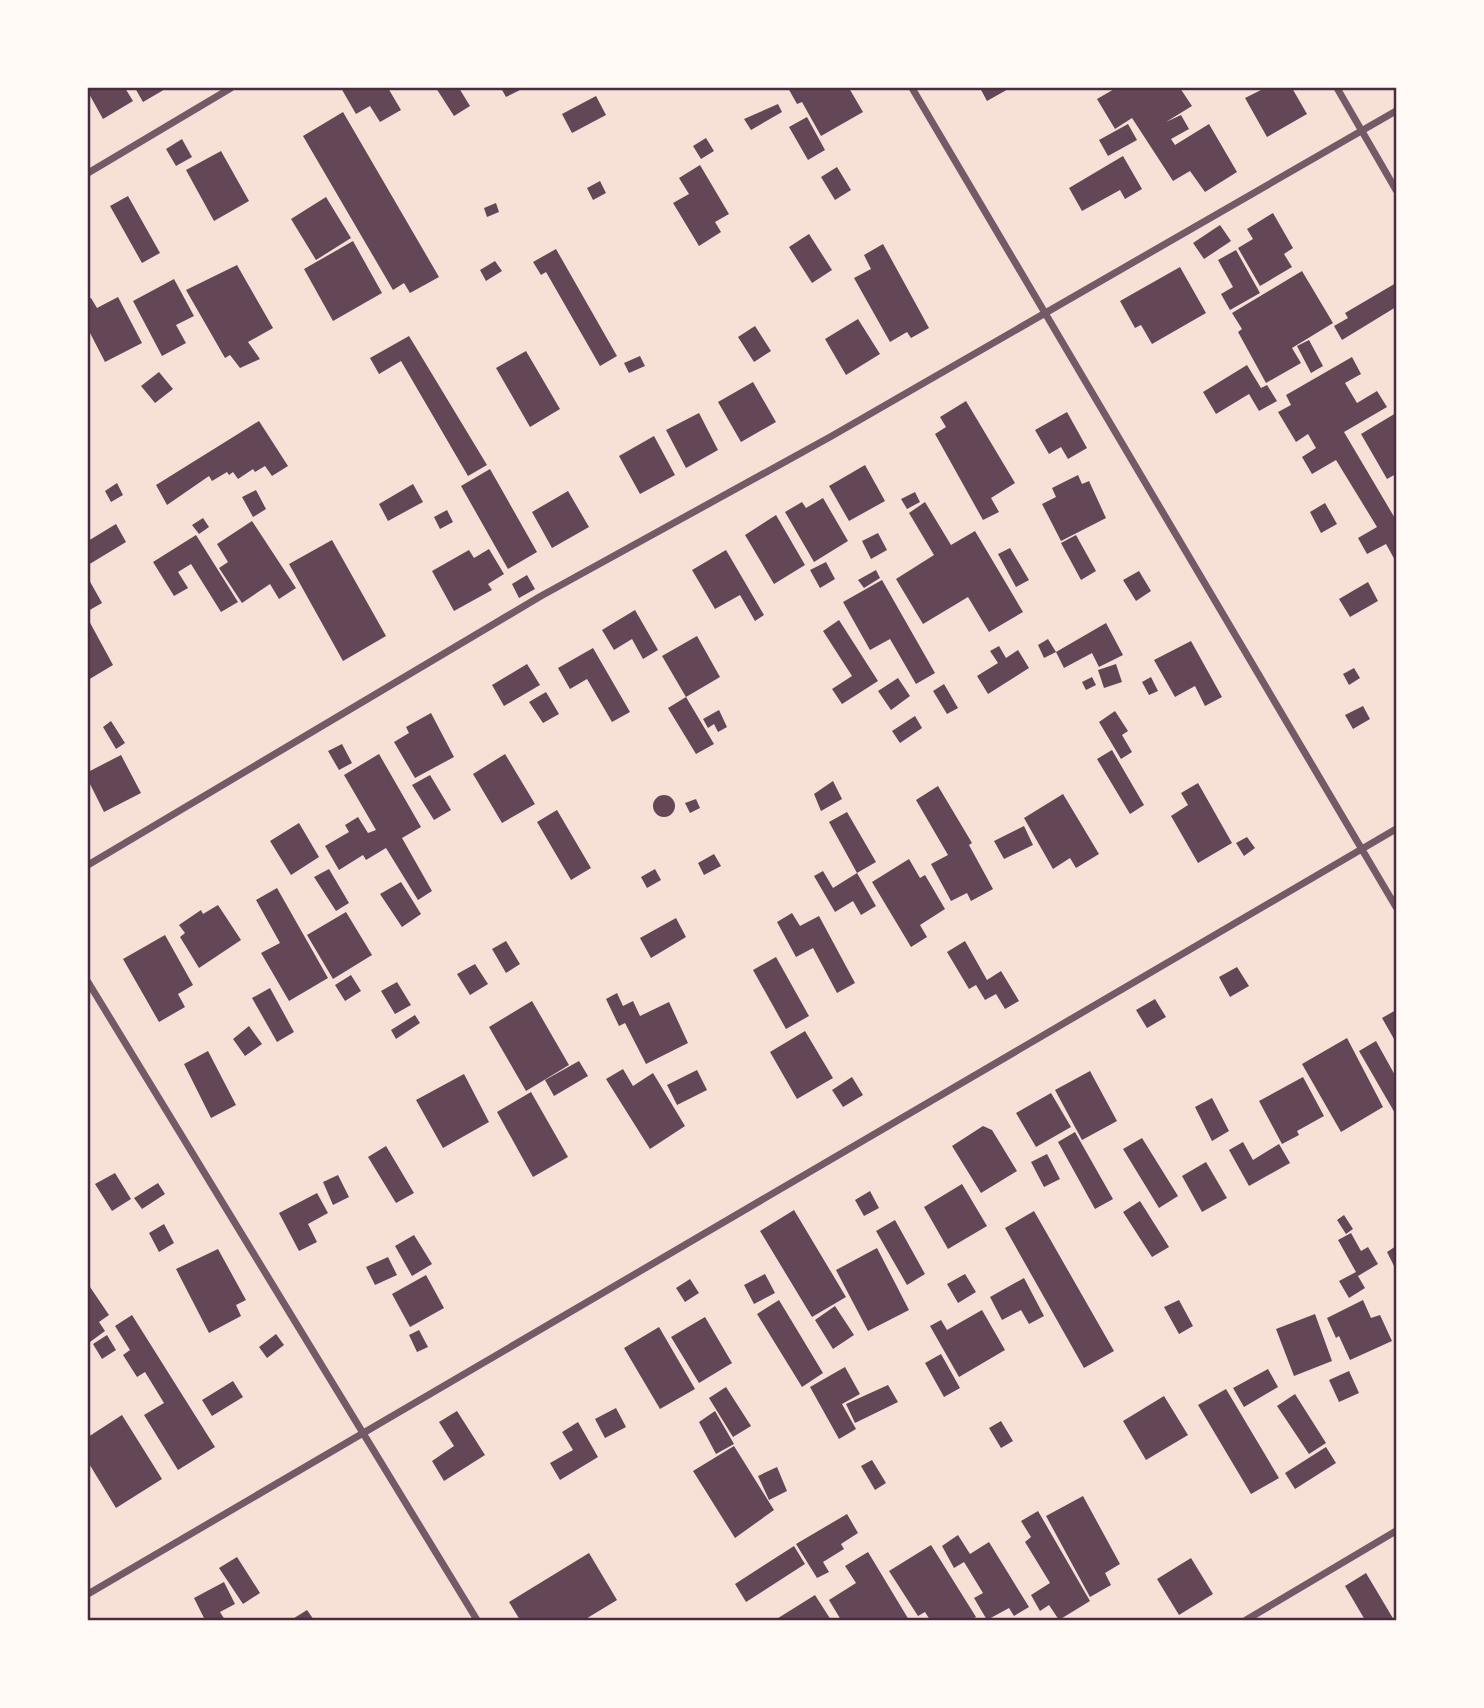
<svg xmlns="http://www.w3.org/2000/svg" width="1484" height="1708" font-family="'Titillium Web',sans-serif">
  <rect width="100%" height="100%" fill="#f7e1d7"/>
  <path fill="#644757" d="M88 88H125L133 101 103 119 88 92Z
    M135 88H167L143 102Z
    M341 88H388L401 110 380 122 370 106 356 114Z
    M436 88H459L470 106 454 116Z
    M501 88H524L506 97Z
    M788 88H849L863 112 821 136 802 102 797 104Z
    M980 88H1010L987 101Z
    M1116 88H1180L1192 106 1166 122 1181 115 1189 129 1171 139 1175 145 1209 124 1237 172 1205 192 1190 171 1173 181 1132 118 1115 129 1097 99Z
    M1265 88H1292L1307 114 1267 137 1245 98Z
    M596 96 606 115 572 133 562 114Z
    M778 104 782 112 751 130 744 119Z
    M343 112 439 277 410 293 404 283 393 290 303 136Z
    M807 117 825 150 808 160 789 127Z
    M1128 124 1137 140 1108 156 1099 140Z
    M706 138 714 151 701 159 693 146Z
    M182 139 192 157 176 166 166 149Z
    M221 151 249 201 214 221 186 170Z
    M1123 156 1142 189 1125 199 1120 190 1082 211 1069 188Z
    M700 165 729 214 715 222 721 232 699 246 673 203 689 194 679 178Z
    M837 167 851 190 835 200 821 177Z
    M600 181 606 193 593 200 587 188Z
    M128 196 160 253 142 263 110 206Z
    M326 197 351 238 316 260 291 219Z
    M496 203 499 212 487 217 484 208Z
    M1273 213 1293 248 1284 254 1292 267 1260 286 1238 248 1253 239 1247 229Z
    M1220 225 1231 241 1204 259 1193 243Z
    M809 234 832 270 812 283 789 247Z
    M353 241 382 293 333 321 304 269Z
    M883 244 929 328 911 338 907 332 890 342 854 278 871 269 864 255Z
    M556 249 617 356 600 366 546 272 541 275 533 262Z
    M1236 250 1260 293 1230 310 1221 294 1233 287 1218 260Z
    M495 261 502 271 486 281 480 270Z
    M237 265 273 328 248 342 260 359 240 368 230 355 225 358 186 290Z
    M1180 267 1206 313 1152 344 1141 325 1135 328 1120 301Z
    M1302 271 1333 323 1292 348 1301 363 1266 383 1238 332 1242 329 1232 313Z
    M174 279 194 316 176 325 186 343 162 356 133 301Z
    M1396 283V307L1342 340 1334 326 1348 318 1345 313Z
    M118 297 142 343 105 362 88 329V299L91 298 97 308Z
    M858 319 880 354 846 375 825 339Z
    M755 326 771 351 754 362 738 337Z
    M409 336 487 465 468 476 401 361 379 374 370 358Z
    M1309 340 1323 366 1311 373 1297 346Z
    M526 351 560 409 530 427 496 368Z
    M640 356 645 366 629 373 624 363Z
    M1352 357 1361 374 1345 383 1357 403 1377 391 1387 407 1344 432 1396 520V562L1386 544 1367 554 1358 538 1377 527 1336 460 1312 474 1302 457 1316 448 1308 434 1296 442 1278 412 1291 405 1286 395Z
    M1247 365 1261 388 1267 385 1277 401 1259 411 1249 394 1216 414 1203 392Z
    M159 372 173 389 155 403 141 386Z
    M753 382 776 422 741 442 718 402Z
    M966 401 1015 483 991 498 999 512 983 520 935 434 946 427 940 417Z
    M1067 412 1087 448 1068 459 1061 447 1049 454 1035 430Z
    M699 413 718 450 686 468 666 430Z
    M1396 413V474L1387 479 1361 434Z
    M259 421 288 466 272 476 265 466 255 472 253 469 238 479 233 472 229 475 227 472 212 481 209 476 167 505 156 485Z
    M654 436 675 475 640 494 619 456Z
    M865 465 885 501 849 521 829 486Z
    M490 469 537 552 508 569 461 486Z
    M1078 475 1082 484 1089 481 1106 518 1061 541 1042 504 1056 497 1052 488Z
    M117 483 123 495 111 502 105 491Z
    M413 484 423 502 388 521 379 504Z
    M256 490 266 509 253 517 242 497Z
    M568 491 589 527 552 548 532 512Z
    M915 492 920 502 907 509 901 499Z
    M823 498 848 541 814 562 785 512 802 502 806 508Z
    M925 502 951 545 975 531 1023 612 989 632 968 597 923 624 896 579 934 555 909 513Z
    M1325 503 1337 524 1321 533 1310 512Z
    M447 510 453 522 440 529 434 517Z
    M776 515 805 565 774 584 745 535Z
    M203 518 209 527 199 534 192 525Z
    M252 521 296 588 279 599 270 584 242 603 219 568 228 562 217 544Z
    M116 524 126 542 88 565V541Z
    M878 533 887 550 871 559 862 541Z
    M196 535 238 602 221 612 191 564 178 572 188 588 174 596 153 562Z
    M1076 535 1096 571 1081 580 1061 543Z
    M332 540 386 636 343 661 289 564Z
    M1010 548 1029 580 1016 587 998 554Z
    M489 549 504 574 488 584 492 590 454 611 432 571 469 550 474 558Z
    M726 550 764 615 755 621 740 595 715 609 692 570Z
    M826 562 835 579 820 588 810 570Z
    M876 570 880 578 864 588 858 580Z
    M1139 571 1151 591 1136 601 1123 580Z
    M527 575 535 589 519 598 512 584Z
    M88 578 102 603 88 611Z
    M882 580 935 673 916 684 890 639 870 650 843 602Z
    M1368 582 1378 601 1350 617 1339 599Z
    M635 610 658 650 643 659 632 639 614 650 602 630Z
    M88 619 113 665 88 680Z
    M839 620 878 681 842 704 832 689 852 676 823 631Z
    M1106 623 1123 655 1099 667 1092 653 1064 668 1056 652Z
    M697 636 720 677 686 697 662 656Z
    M1048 639 1056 652 1044 658 1038 645Z
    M1191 641 1222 697 1205 706 1195 686 1175 697 1154 660Z
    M999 646 1006 658 1018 650 1029 668 988 694 977 676 998 663 990 651Z
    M593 648 630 712 612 722 587 679 570 689 558 668Z
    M527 664 540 685 504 706 492 685Z
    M1116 664 1122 682 1104 688 1098 670Z
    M1354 668 1360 678 1349 685 1343 674Z
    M1092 677 1096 685 1086 690 1082 682Z
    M1151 677 1158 691 1149 695 1142 682Z
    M898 678 910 696 891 710 878 691Z
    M944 684 958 708 947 714 933 691Z
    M546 692 559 714 543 723 529 702Z
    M686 697 714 744 696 754 668 708Z
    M1363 706 1370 719 1353 729 1345 715Z
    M719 710 727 727 718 732 714 724 708 728 703 719Z
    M1115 711 1128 731 1122 735 1132 752 1121 759 1099 722Z
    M431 713 454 757 415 778 394 742 409 733 406 727Z
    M915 716 922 728 900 743 892 731Z
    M111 721 125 743 116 749 103 727Z
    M342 744 352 763 339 770 328 751Z
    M1112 750 1144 805 1130 814 1097 759Z
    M379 754 421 827 402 838 432 891 418 900 386 848 366 860 363 855 339 870 325 846 349 832 345 825 358 817 368 833 376 830 344 775Z
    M505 754 535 804 502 823 473 774Z
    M121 755 141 793 104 812 88 780V772Z
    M430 775 451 810 434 820 412 785Z
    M833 781 842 799 821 811 814 794Z
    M1198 783 1232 843 1198 863 1171 816 1188 805 1181 793Z
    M938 786 972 843 969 845 993 889 971 901 967 893 951 901 931 864 948 855 916 800Z
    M1063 794 1099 854 1076 868 1070 858 1053 869 1024 818Z
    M653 806a11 11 0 1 1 22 0a11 11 0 1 1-22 0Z
    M696 799 700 808 690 813 685 803Z
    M557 810 591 868 571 880 537 822Z
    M847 812 876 862 857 873 876 906 861 915 853 901 835 912 814 876 823 871 833 888 857 873 829 822Z
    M299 823 319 857 291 875 270 841Z
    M1024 826 1033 845 1004 859 994 841Z
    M1247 837 1255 848 1244 856 1236 843Z
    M714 854 721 866 704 875 698 863Z
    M909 859 920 878 925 875 945 909 920 925 927 937 911 947 872 882Z
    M329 869 349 903 336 911 314 877Z
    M655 869 661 880 647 888 641 877Z
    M401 882 421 914 402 927 380 894Z
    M277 888 328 978 289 1001 261 953 280 943 256 900Z
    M218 905 241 940 199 968 180 937 185 933 179 925 201 910 203 914Z
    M346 912 372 955 333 979 307 935Z
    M792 913 800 926 819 916 855 983 837 993 813 948 796 957 777 922Z
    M676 918 686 937 651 958 640 938Z
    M165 935 193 985 178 994 185 1007 159 1022 123 959Z
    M506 941 520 964 506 973 492 949Z
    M965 941 987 980 1001 971 1019 1001 1005 1009 996 994 985 1000 976 985 969 989 947 952Z
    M776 957 809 1016 786 1029 753 970Z
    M475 964 488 984 470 995 457 974Z
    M1237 967 1249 986 1230 997 1219 977Z
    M351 975 361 991 345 1001 335 985Z
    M397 982 411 1005 395 1014 381 991Z
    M270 988 294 1032 277 1042 252 998Z
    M617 993 623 1006 633 1001 640 1016 669 1002 688 1043 646 1064 625 1023 619 1026 606 999Z
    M1155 999 1166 1017 1147 1028 1136 1010Z
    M532 1001 569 1065 526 1091 489 1027Z
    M1396 1010V1038L1394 1039 1382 1018Z
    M415 1015 420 1023 396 1039 391 1030Z
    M249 1026 262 1044 245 1056 233 1039Z
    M805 1031 833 1078 797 1099 770 1052Z
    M1347 1038 1383 1107 1341 1132 1302 1064Z
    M1376 1041 1396 1077V1115L1359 1051Z
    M208 1051 236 1105 211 1118 184 1064Z
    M579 1061 588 1076 554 1096 545 1080Z
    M623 1069 633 1086 653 1073 685 1126 650 1149 606 1079Z
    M697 1070 707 1090 677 1105 667 1085Z
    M1090 1071 1117 1121 1082 1140 1055 1090Z
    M464 1074 489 1122 443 1148 416 1100Z
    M852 1077 863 1095 843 1107 832 1090Z
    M1303 1077 1324 1116 1297 1131 1299 1135 1282 1144 1259 1101Z
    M531 1092 568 1157 533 1177 497 1112Z
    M1051 1093 1071 1127 1036 1147 1016 1113Z
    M1212 1098 1229 1131 1212 1141 1195 1107Z
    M983 1126 992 1130 1017 1171 981 1193 952 1146Z
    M1075 1132 1113 1199 1095 1209 1058 1142Z
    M1142 1138 1178 1196 1159 1208 1123 1149Z
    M1243 1142 1253 1160 1279 1144 1290 1163 1249 1186 1229 1150Z
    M386 1146 414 1193 396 1203 368 1157Z
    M1047 1154 1060 1179 1044 1187 1031 1162Z
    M1206 1162 1227 1198 1202 1212 1182 1176Z
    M115 1173 131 1199 112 1211 95 1184Z
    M338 1175 349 1197 333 1205 323 1182Z
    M158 1183 165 1194 142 1209 134 1198Z
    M962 1184 987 1226 948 1249 924 1207Z
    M870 1191 879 1208 864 1216 855 1200Z
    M317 1193 328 1213 308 1224 317 1242 299 1251 279 1213Z
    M1140 1201 1169 1247 1152 1257 1123 1212Z
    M794 1210 846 1297 812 1317 760 1231Z
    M1034 1211 1114 1351 1084 1368 1005 1228Z
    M1344 1215 1353 1229 1346 1234 1337 1220Z
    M895 1220 925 1274 907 1285 876 1231Z
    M164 1224 174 1243 159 1252 149 1233Z
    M1351 1233 1361 1251 1368 1247 1378 1264 1358 1276 1365 1288 1349 1298 1339 1281 1356 1272 1338 1240Z
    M414 1235 432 1264 412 1276 395 1246Z
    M1396 1246V1270L1387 1252Z
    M877 1248 909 1310 868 1331 836 1270Z
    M218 1249 246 1300 236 1305 241 1316 209 1333 176 1269Z
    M388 1257 397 1275 375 1285 366 1267Z
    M765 1274 775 1293 754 1304 744 1285Z
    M965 1274 976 1292 958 1303 947 1284Z
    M426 1275 444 1308 410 1327 392 1294Z
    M1024 1278 1044 1316 1029 1324 1021 1310 1002 1320 990 1297Z
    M690 1279 699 1293 685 1302 676 1288Z
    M90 1287 109 1315 99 1322 105 1331 90 1342 88 1339V1289Z
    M779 1300 823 1373 802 1387 757 1314Z
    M1179 1300 1193 1326 1179 1334 1164 1307Z
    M1363 1300 1371 1318 1380 1315 1392 1341 1350 1360 1339 1336 1336 1338 1327 1318Z
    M835 1306 854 1335 833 1349 815 1320Z
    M982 1310 1005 1350 959 1377 930 1326 941 1320 947 1330Z
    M1315 1314 1332 1361 1294 1376 1276 1329Z
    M132 1315 215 1447 178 1470 144 1415 164 1403 145 1372 137 1377 123 1355 130 1350 115 1326Z
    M705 1317 732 1363 699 1383 671 1337Z
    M659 1327 695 1389 660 1409 624 1348Z
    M419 1330 428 1347 417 1352 409 1335Z
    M276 1334 284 1345 267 1358 259 1347Z
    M107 1335 116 1350 102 1359 93 1344Z
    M941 1354 960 1388 944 1397 925 1363Z
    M845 1367 860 1394 842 1404 856 1429 839 1439 810 1387Z
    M1268 1369 1278 1387 1244 1407 1233 1388Z
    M1349 1371 1359 1393 1339 1402 1329 1380Z
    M233 1381 243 1397 212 1416 202 1400Z
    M888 1385 898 1402 855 1423 846 1404Z
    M726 1387 751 1426 733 1437 709 1398Z
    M1226 1389 1279 1478 1251 1494 1198 1405Z
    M1295 1394 1326 1443 1309 1454 1277 1406Z
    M1164 1396 1188 1435 1146 1460 1123 1421Z
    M616 1408 626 1427 605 1438 595 1419Z
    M457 1411 485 1455 444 1481 432 1461 454 1446 439 1422Z
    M715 1411 734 1444 716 1454 699 1422Z
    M122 1415 162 1479 116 1508 88 1462V1437Z
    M1001 1421 1013 1441 1001 1448 989 1428Z
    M578 1422 598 1457 560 1480 550 1463 573 1450 562 1432Z
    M734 1446 774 1510 735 1538 693 1471Z
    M1326 1447 1336 1463 1295 1489 1285 1473Z
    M872 1460 886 1483 875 1490 861 1466Z
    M777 1467 787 1491 769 1500 758 1476Z
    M1083 1496 1120 1564 1105 1573 1111 1585 1090 1597 1046 1516Z
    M1038 1511 1090 1601 1059 1620 1049 1605 1040 1611 1031 1595 1050 1583 1025 1542 1031 1537 1021 1521Z
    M847 1514 858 1533 841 1544 844 1549 823 1562 829 1572 817 1578 796 1544Z
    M958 1535 970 1554 989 1542 1029 1607 1014 1616 1009 1608 987 1620 974 1598 983 1593 964 1562 954 1568 942 1546Z
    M931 1545 976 1617 971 1620H953L951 1618 947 1620H930L925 1612 918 1616 889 1571Z
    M794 1546 805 1564 746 1602 735 1584Z
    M868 1552 909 1620H841L829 1600 856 1583 845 1566Z
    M589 1553 617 1600 584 1620H520L509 1602Z
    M237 1557 260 1593 243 1604 219 1568Z
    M1191 1558 1213 1594 1179 1615 1157 1579Z
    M1366 1573 1394 1620H1365L1345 1586Z
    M224 1582 235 1604 220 1612 225 1620H205L194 1598Z
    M815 1595 831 1620H775Z
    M307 1610 314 1620H291Z"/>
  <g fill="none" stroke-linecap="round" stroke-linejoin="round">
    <path stroke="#755966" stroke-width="7" d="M912 88 1396 907
      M1337 88 1396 190
      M88 173 231 88
      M88 865 541 596 830 437 1396 111
      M88 982 477 1620
      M88 1594 1396 829
      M1246 1620 1396 1531"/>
  </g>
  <rect width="1484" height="1708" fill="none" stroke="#fffaf5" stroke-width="178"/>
  <rect x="89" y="89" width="1306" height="1530" fill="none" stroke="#4a2c40" stroke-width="2.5"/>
</svg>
